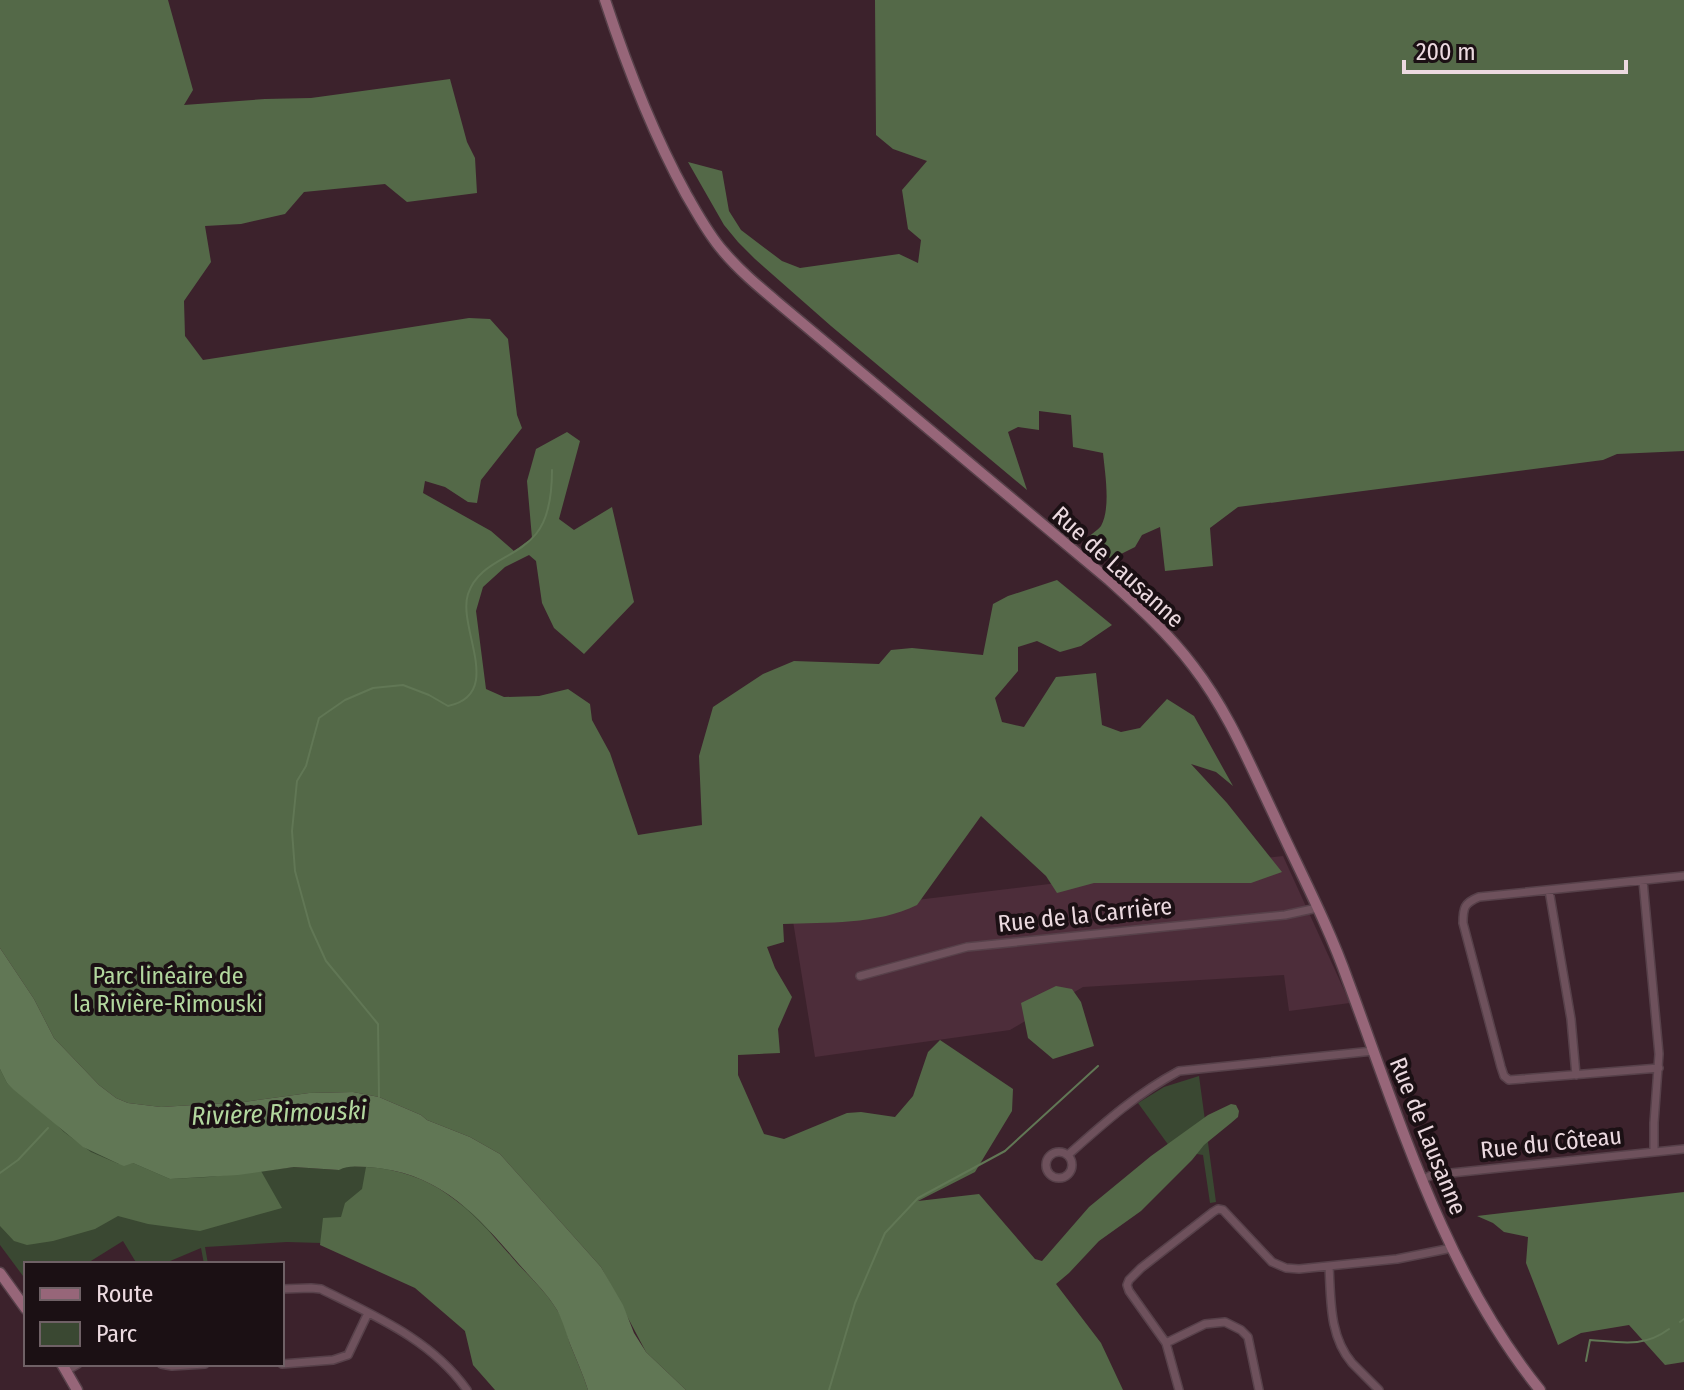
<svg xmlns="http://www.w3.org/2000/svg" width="1684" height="1390" font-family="'Fira Sans Condensed',sans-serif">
  <rect width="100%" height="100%" fill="#3c222c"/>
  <path fill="#4d2d3a" d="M1283 856 1350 1003 1289 1011 1284 975 1083 987 1010 1030 815 1057 792 915Z"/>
  <path fill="#3a4832" d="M0 1069 261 1171 294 1167 338 1170 344 1167 352 1166 387 1168 466 1207 489 1230 588 1390 466 1334 458 1313 424 1289 321 1243 287 1242 205 1247 208 1264H204L201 1248 163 1264H137L123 1241 86 1264H26V1280L0 1245Z
    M1199 1076 1216 1202 1210 1203 1203 1155 1172 1150 1138 1103 1164 1087Z"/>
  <path fill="#546948" d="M0 0H168L193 90 184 105 265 99 311 98 450 79 467 142 475 158 477 193 407 202 385 184 304 192 285 214 241 224 205 226 211 262 184 301 185 336 203 360 469 318 490 319 508 339 517 415 522 428 481 480 477 503 468 502 445 487 425 481 423 493 491 531 514 551 532 538 527 481 536 449 567 432 580 441 559 519 574 530 612 507 634 602 584 654 554 628 542 603 536 561 529 555 505 567 483 587 476 611 486 689 504 697 539 696 568 689 590 704 592 720 610 753 638 835 702 825 699 756 713 707 763 674 794 661 879 664 891 650 912 648 983 655 993 604 1008 596 1057 580 1112 625 1081 646 1060 652 1037 641 1018 647V671L995 698 1002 722 1024 727 1056 677 1096 673 1102 725 1121 732 1140 728 1167 699 1194 716 1233 786 1216 772 1191 764 1227 803 1282 872 1251 883H1094L1057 893 1046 876 981 816 917 905C876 925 827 922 783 924L784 942 767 947 775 968 792 997 778 1029 780 1053 738 1055V1075L764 1134 784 1139 847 1113 861 1112 895 1117 913 1096 928 1052 940 1040 1013 1089 1012 1111 975 1172 918 1201 979 1194 1035 1259 1042 1261 1089 1207 1151 1156 1208 1115 1231 1104 1236 1105 1239 1111 1238 1117 1231 1123 1204 1145 1192 1160 1141 1211 1099 1241 1069 1273 1056 1284 1101 1343 1123 1390H686L646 1352 601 1267 500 1154 470 1137 427 1120 421 1115 379 1097 353 1092 309 1093 244 1102 161 1107 128 1103 116 1098 99 1085 54 1038 34 999 0 948Z
    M875 0H1684V451L1617 454 1603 460 1238 507 1210 528 1213 566 1165 571 1160 527 1142 535 1135 547 1111 559 1086 539C1090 535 1098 530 1101 526 1111 508 1105 473 1103 453L1073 447 1071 415 1039 411V430L1018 427 1008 432 1027 490 831 326 755 259 738 242 724 225 688 162 722 171 729 211 741 230 782 261 800 268 899 254 918 263 921 240 908 229 902 190 927 161 893 149 876 135Z
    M1056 986 1072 989 1081 1002 1094 1046 1053 1059 1028 1038 1021 1003Z
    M0 1069 7 1083 53 1121 64 1132 91 1152 119 1164 133 1163 170 1179 209 1177 261 1171 282 1208 200 1231 148 1224 118 1216 95 1229 53 1241 27 1245 14 1241 0 1226Z
    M366 1167C438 1171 473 1212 517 1263 532 1279 549 1295 560 1315 565 1324 567 1334 570 1344 576 1359 583 1374 588 1390H495L473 1365 465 1331 415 1288 320 1245 323 1218 341 1217 345 1203 362 1189Z
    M1684 1192V1362L1665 1365 1629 1325 1581 1333 1558 1345 1526 1263 1528 1237 1504 1232 1493 1223 1477 1216Z"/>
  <path fill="#617755" d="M0 948 34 999 54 1038 99 1085 116 1098 128 1103 161 1107 244 1102 309 1093 353 1092 379 1097 421 1115 427 1120 470 1137 500 1154 601 1267 623 1305 634 1333 646 1352 686 1390H588C583 1374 576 1359 570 1344 566 1333 563 1321 557 1310 546 1292 531 1278 518 1263 475 1213 439 1172 368 1167 358 1167 348 1165 339 1170L294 1167 238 1175 170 1179 133 1163 124 1166 119 1164 83 1147 14 1090 7 1083 0 1069Z"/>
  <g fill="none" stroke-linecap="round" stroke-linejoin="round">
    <path stroke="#617755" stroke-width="2" d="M379 1097 378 1024 326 961 310 926 295 871 292 831 297 781 306 766 319 718 345 700 373 688 403 685 429 695 448 706C505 694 457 628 468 594 479 561 516 559 536 534 550 517 552 491 552 470
      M0 1173 18 1160 48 1128
      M1680 1322 1684 1319
      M1586 1361 1590 1340C1620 1342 1644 1348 1669 1329
      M829 1390 855 1303 885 1233 918 1198 1005 1151 1098 1066"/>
    <g stroke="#57414a" stroke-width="10">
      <path id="street" d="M1643 881 1659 1054 1654 1123V1152
        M1549 890 1571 1019 1576 1075
        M860 976 967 947 1285 915 1317 908
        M1659 1068 1509 1080 1504 1076 1501 1067 1463 923C1463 908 1464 903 1479 897L1684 876
        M1046 1165a13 13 0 1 1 26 0a13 13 0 1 1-26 0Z
        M1068 1155C1104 1123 1136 1094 1179 1071L1373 1051
        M1423 1179 1432 1175 1684 1149
        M1329 1266C1331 1300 1329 1336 1352 1363 1361 1372 1370 1381 1379 1390
        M282 1289 311 1288 321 1289C375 1316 432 1340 467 1390
        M1166 1343 1205 1324 1225 1322 1241 1330 1248 1337 1259 1390
        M161 1364 172 1366 205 1364
        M282 1364 333 1360 348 1355 368 1313
        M66 1371 78 1364
        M1179 1390 1166 1343 1129 1291 1127 1285 1129 1280 1141 1268 1213 1212 1218 1209 1223 1210 1272 1262 1286 1268 1299 1269 1397 1259 1452 1248"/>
    </g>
    <g stroke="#57414a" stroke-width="13">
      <path id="secondary" d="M605 0C627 67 652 132 686 194 697 213 708 234 723 251 739 270 758 286 777 302L1109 580C1139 607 1169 634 1193 666 1228 711 1250 765 1274 815 1299 870 1328 924 1348 981 1400 1121 1445 1273 1540 1390
        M0 1273 26 1309
        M62 1364 77 1390"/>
    </g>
    <use href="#street" stroke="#6e515c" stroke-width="7"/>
    <use href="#secondary" stroke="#976679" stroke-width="10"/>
  </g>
  <g text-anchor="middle" stroke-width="8" stroke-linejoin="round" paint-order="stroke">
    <g font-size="24" fill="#ecdae0" stroke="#1b1014">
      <text transform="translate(1118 567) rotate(42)" y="8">Rue de Lausanne</text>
      <text transform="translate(1085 915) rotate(-6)" y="8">Rue de la Carrière</text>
      <text transform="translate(1428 1136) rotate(68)" y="8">Rue de Lausanne</text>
      <text transform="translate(1551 1143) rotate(-6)" y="8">Rue du Côteau</text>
    </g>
    <g font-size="24" fill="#b2d79e" stroke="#1b1014">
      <text x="168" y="984">Parc linéaire de<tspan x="168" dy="28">la Rivière-Rimouski</tspan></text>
    </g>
    <g font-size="26" font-style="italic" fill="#b2d79e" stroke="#1b1014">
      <text transform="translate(279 1113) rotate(-2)" y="9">Rivière Rimouski</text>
    </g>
  </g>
  <rect x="24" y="1262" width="260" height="104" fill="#1b1014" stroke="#6f6166" stroke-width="2"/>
  <rect x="40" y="1288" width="40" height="12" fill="#976679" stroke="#6f6166" stroke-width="2"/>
  <text x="96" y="1302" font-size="24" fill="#ecdae0">Route</text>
  <rect x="40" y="1322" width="40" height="24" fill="#3a4832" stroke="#6f6166" stroke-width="2"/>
  <text x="96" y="1342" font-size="24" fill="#ecdae0">Parc</text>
  <path d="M1404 60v12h222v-12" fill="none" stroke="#ecdae0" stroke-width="4"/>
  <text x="1416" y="60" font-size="24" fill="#ecdae0" stroke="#1b1014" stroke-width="6" paint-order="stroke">200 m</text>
</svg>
